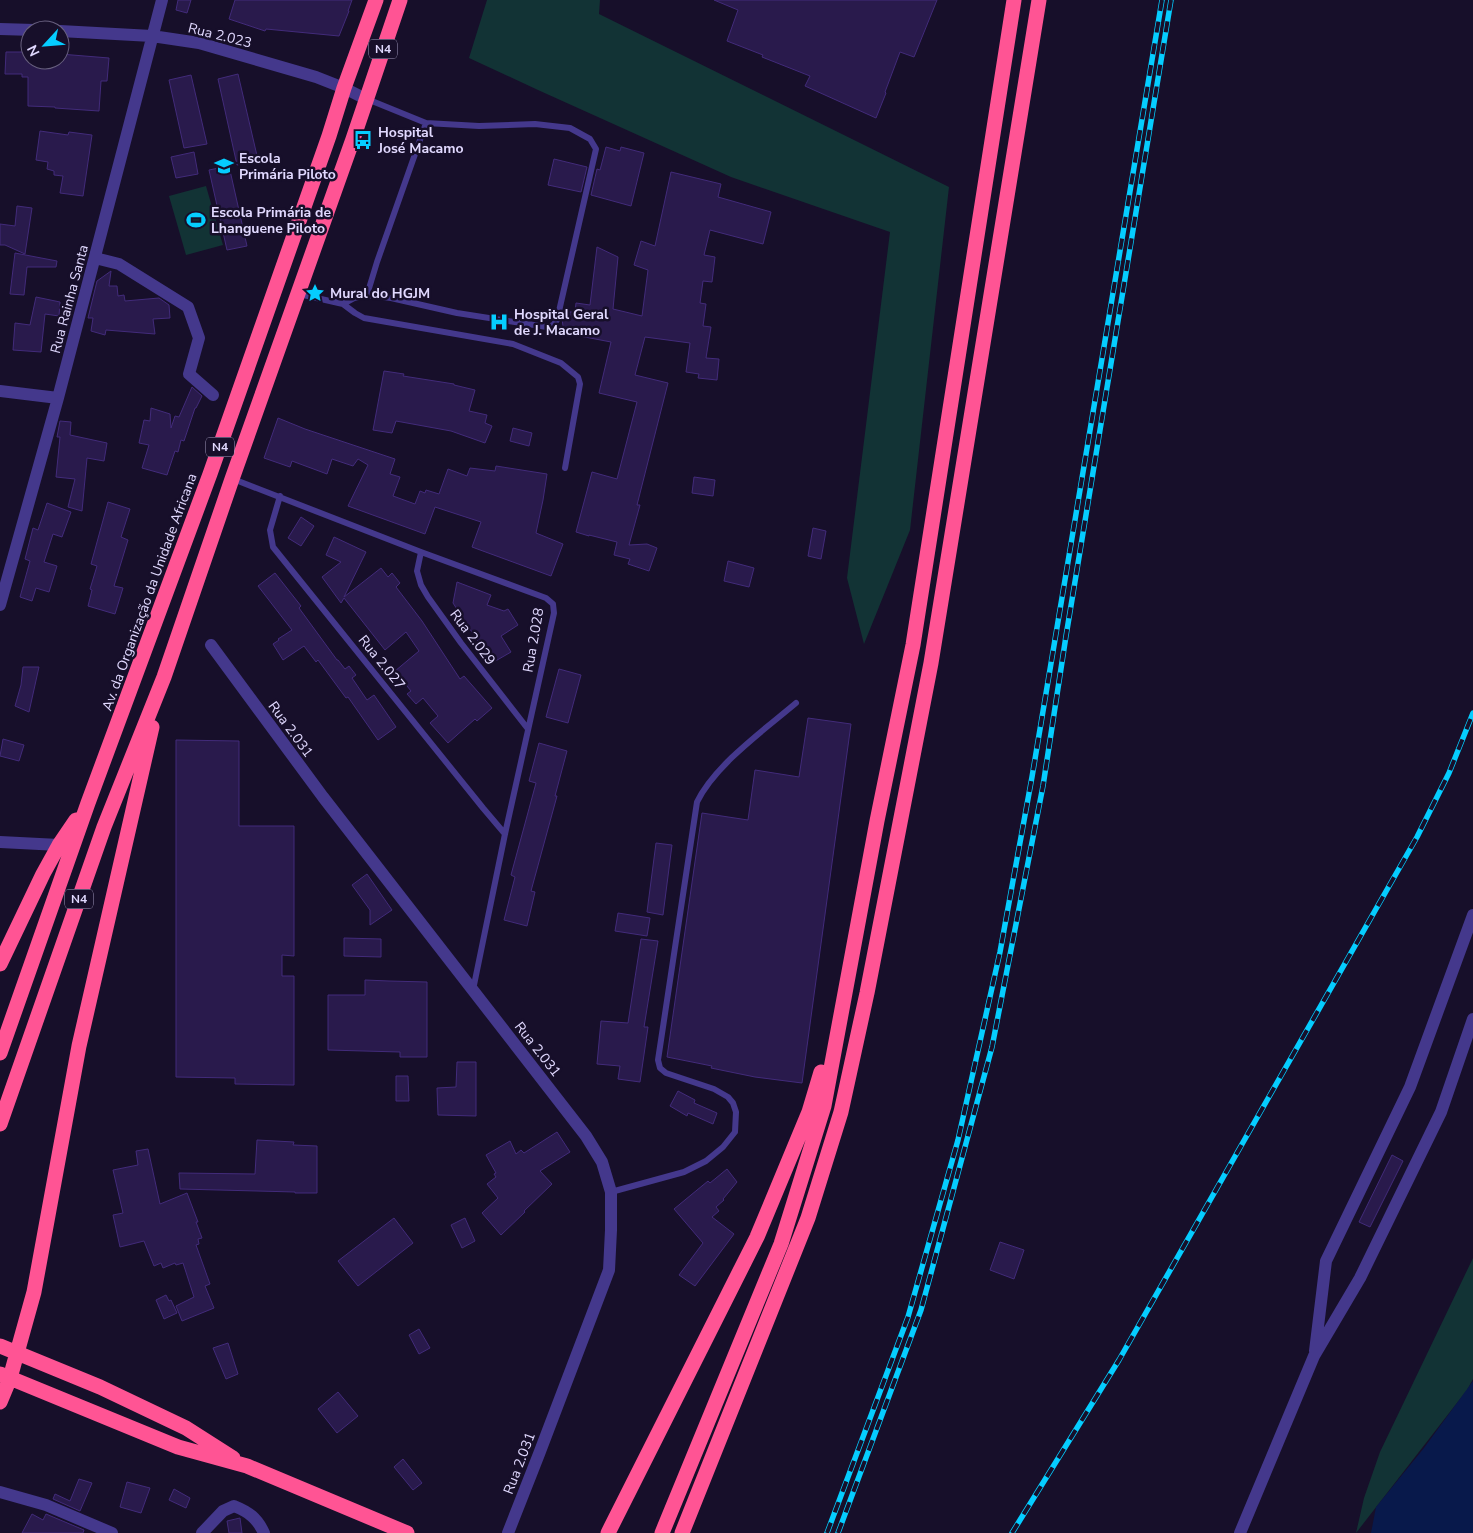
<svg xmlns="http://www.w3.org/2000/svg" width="1473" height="1533" font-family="'Nunito Sans',sans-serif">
  <rect width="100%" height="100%" fill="#170f2a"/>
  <path fill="#123335" d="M487 0H600L599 14 949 187 910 530 864 644 847 578 890 232 731 177 538 90 469 58Z
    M206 186 223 245 186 255 169 196Z
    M1473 1258V1379L1467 1390 1356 1533 1364 1498 1380 1452Z"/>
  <path fill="#08194b" d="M1473 1381V1533H1371L1376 1507 1424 1448Z"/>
  <path fill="#291a4c" stroke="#422b7a" d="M178 0H191L187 13 176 10Z
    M235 0H352L348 11H349L339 36 266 29 265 31 229 19Z
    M714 0H937L914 57 900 52 885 92 886 93 876 118 805 86 810 76 762 57 763 55 727 41 738 10Z
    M6 52H30V60H60V54L109 58 107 81H101L99 111 55 108V107L28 106V77H22V74H5Z
    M238 74 258 160 237 165 218 79Z
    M191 75 207 144 184 148 169 80Z
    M40 131 68 135 69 132 92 135 83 196 60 193 63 176 54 175V171L47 169 48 162 36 160Z
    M606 147 620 151 621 147 644 153 631 206 591 195 597 169 600 170Z
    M194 152 198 174 176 178 171 157Z
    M554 159 587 167 581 192 548 185Z
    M229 166 247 246 227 250 209 170Z
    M671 172 721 184 718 197 771 212 763 244 710 230 704 255 715 257 712 282 703 281 700 303 706 304 703 326 711 327 706 358 719 359 717 380 698 378 699 374 686 372 690 343 645 337 635 375 668 383 637 505H640L629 545 647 544 657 548 649 571 628 564 630 559 614 555 617 542 589 535V536L576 532 592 472 617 479 637 402 599 393 611 342 564 333 562 319 564 312H575L576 303 590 305 597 247 618 257 613 309 642 316 648 270 634 265 641 241 655 246Z
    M17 206 32 208 25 254 5 245H0V224L15 226Z
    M15 253 57 261 56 267H27L24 295 10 294Z
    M111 271 109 286H117L118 296 124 295 125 301 159 298 169 305 170 318 153 319 155 334 106 330 105 335 91 331 93 318H88L97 281Z
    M36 297 60 302 59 316 45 314 41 352 13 350 15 323 30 325Z
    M384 371 404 374 403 376 454 384V385L475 390 469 411 487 415 485 423 492 426 485 443 451 431 396 421 392 433 373 430Z
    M192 387 202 396 196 408H195L184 441 181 440 178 452 175 451 167 475 142 468 149 445 139 443 144 420 150 421 151 408 170 414 171 428 175 416 179 417Z
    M278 418 305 429 395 459 390 474 400 477 393 496 415 504 420 491 425 493 426 490 439 494 448 469 467 476 470 468 495 471 496 466 547 474 543 500 536 533 563 544 551 576 472 547 481 522 435 507 425 534 348 506 368 465 358 459 353 466 332 459 327 474 292 461 290 467 264 458Z
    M60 421 71 422 70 435 107 443 104 461 87 458 82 511 68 507 75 479 56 477 60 437H57Z
    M513 428 532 433 529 446 510 441Z
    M694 477 715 480 713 496 692 493Z
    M108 502 130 509 121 537 128 540 114 586 123 588 115 614 88 606 92 590 90 589 97 566 91 564Z
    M47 503 71 512 62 537 53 534 44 562 57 566 49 592 36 588 32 601 20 597 30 561 25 559 33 528 38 530Z
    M301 517 314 526 301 546 288 538Z
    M813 528 826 531 821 559 808 556Z
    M334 537 366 552 344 597 381 568 388 577 392 573 400 583 396 587 422 621 460 679 464 676 492 708 477 721 475 719 448 743 430 723 438 716 423 698 416 704 407 694 411 691 395 671 419 651 406 632 385 650 344 598 341 603 322 577 341 562 326 555Z
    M728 561 754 568 749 587 724 581Z
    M275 573 301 606 299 608 337 660H338L345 669 349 666 356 675 352 678 367 700 374 695 396 727 378 740 348 697 346 698 318 660 316 662 304 646 283 660 273 644 279 640 278 639 292 630 258 586Z
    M457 582 491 595 487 605 504 611 508 609 518 625 501 636 511 652 492 663 453 603Z
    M23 667H39L29 712 15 706 21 685Z
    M559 669 581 675 568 723 546 717Z
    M808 718 851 724 802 1083 755 1077 711 1068 712 1066 667 1057 702 813 748 820 755 770 799 777Z
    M3 739 24 745 19 761 0 756Z
    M176 740 239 741V826H294V956L282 955V976H294V1085L235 1084V1078L176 1077Z
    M539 743 567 751 555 796H557L531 891 535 892 527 926 504 920 515 877 511 875 536 783 529 781Z
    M656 843 672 845 663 915 647 912Z
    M367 874 392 910 370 925V910L352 885Z
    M618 913 650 918 647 936 615 931Z
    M344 938 381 939V957L344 956Z
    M641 939 658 941 644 1027H648L640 1082 618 1079 620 1066 597 1064 601 1021 628 1023Z
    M365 980 389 981 427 982V1057H400V1052L328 1050V995H365Z
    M457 1062H476V1116L438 1115 437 1088 456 1087Z
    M396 1076H408L409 1101H396Z
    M678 1091 695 1100 694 1103 717 1113 713 1124 688 1113 687 1116 670 1106Z
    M557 1132 570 1152 540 1171 552 1184 524 1211 525 1212 501 1235 482 1213 498 1198 487 1184 496 1177 494 1174 496 1173 486 1155 510 1141 516 1154 521 1150 524 1153Z
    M257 1140 294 1142 293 1145 317 1146V1193H295V1192L180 1189 179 1173 255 1174Z
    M148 1149 160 1204 187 1193 198 1222H196L202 1238 198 1239 199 1244 196 1245 210 1284 205 1286 214 1308 182 1321 176 1306 194 1297 183 1263 176 1265 175 1263 163 1268 161 1263 154 1266 144 1241 120 1247 113 1215 123 1213 113 1170 138 1165 136 1151Z
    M1392 1155 1403 1161 1370 1227 1359 1222Z
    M727 1169 737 1182 723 1199 724 1200 716 1207 719 1211 712 1217 734 1234 695 1286 679 1275 703 1243 674 1209 708 1181 710 1183Z
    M394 1218 413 1243 358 1286 338 1261Z
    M465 1218 475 1241 462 1248 451 1225Z
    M1000 1242 1024 1250 1014 1279 990 1270Z
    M166 1295 169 1301 171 1300 177 1313 164 1319 156 1300Z
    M419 1329 430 1348 419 1354 409 1335Z
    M228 1343 238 1374 226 1379 213 1348Z
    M338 1392 358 1416 337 1433 318 1409Z
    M403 1459 422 1483 413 1490 394 1467Z
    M79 1479 92 1483 80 1511 53 1499 55 1494 70 1501Z
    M127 1482 150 1488 141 1513 120 1507Z
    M174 1489 190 1498 186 1508 169 1500Z
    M32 1514 43 1520 46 1514 84 1530 83 1533H22Z
    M240 1518 242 1533H229L227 1521Z"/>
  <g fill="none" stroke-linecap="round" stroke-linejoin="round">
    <path stroke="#44388c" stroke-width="6" d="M299 294 343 304 355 313 364 318 513 344 561 363 578 377 580 384 565 468
      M367 295 377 262 426 123
      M343 304 354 298 367 295 391 298 457 313 547 327 553 325 557 320 596 149 590 139 570 128 535 124 479 126 426 123 367 99
      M233 479 421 552 546 598 553 604 554 613 505 834 473 990
      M280 496 270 530 273 547 483 808 505 834
      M421 552 417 571 421 585 428 597 461 643 528 729
      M611 1192 684 1172 706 1161 723 1147 735 1132 736 1112 733 1103 728 1097 714 1089 666 1073 660 1068 658 1060 697 802C715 765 764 730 796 703"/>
    <path stroke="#44388c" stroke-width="12" d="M0 29 34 30
      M60 31 152 36 199 43 316 77 344 88 366 99
      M95 258 119 264 188 307 199 338 189 374 213 395
      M0 391 58 398
      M0 605 58 398 162 0
      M211 645 323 797 586 1136 602 1162 611 1192V1230L609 1270 539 1454 508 1533
      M0 842 59 845
      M1315 1351 1326 1261 1410 1087 1473 915
      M0 1492 46 1505 112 1533
      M202 1533 223 1511 234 1506C249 1512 257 1518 264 1533
      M1240 1533 1314 1356 1360 1278 1441 1112 1473 1019"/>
    <path stroke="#ff5494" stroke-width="15" d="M0 964 43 874 59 845 76 820
      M0 1053 88 803 210 474 329 136 344 88 376 0
      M0 1124 104 827 164 677 232 479 353 139 400 0
      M0 1346 100 1387 186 1428 233 1458
      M0 1374 178 1447 247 1466 407 1533
      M0 1402 10 1378 34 1292 79 1046 152 727
      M608 1533 757 1237 809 1112 821 1072
      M662 1533 781 1244 824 1106 877 821 913 645 1014 0
      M682 1533 808 1218 841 1112 867 993 931 663 1039 0"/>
    <g stroke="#05cdff" stroke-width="5.5">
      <path id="rail" d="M827 1533 908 1317 958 1140 1000 952 1032 777 1162 0
        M838 1533 921 1310 992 1047 1043 786 1066 636 1171 0
        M1012 1533 1119 1360 1417 837 1449 773 1473 713"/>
    </g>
    <use href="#rail" stroke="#170f2a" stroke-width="4" stroke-dasharray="11" stroke-linecap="butt"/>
  </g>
  <defs>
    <g id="bus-bare" transform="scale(1.5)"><path d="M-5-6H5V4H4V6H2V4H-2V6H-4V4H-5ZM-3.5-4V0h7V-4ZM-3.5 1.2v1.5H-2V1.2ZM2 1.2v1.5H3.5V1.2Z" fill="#05cdff" stroke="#170f2a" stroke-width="2.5" paint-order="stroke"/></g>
    <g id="school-bare" transform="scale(1.5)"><path d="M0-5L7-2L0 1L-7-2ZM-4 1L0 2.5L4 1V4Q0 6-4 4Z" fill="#05cdff" stroke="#170f2a" stroke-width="2.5" paint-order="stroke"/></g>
    <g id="stadium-bare" transform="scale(1.5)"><path d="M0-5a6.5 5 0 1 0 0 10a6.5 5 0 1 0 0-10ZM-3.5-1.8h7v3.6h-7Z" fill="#05cdff" stroke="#170f2a" stroke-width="2.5" paint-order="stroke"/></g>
    <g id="sight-bare" transform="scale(1.5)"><path d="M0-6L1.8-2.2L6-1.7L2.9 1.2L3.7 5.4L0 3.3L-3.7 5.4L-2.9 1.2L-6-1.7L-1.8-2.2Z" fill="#05cdff" stroke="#170f2a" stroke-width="2.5" paint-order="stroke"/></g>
    <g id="hospital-bare" transform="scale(1.5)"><path d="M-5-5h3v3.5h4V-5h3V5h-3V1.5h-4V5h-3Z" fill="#05cdff" stroke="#170f2a" stroke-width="2.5" paint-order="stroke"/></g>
  </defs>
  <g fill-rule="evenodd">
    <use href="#bus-bare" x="363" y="140"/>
    <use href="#school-bare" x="224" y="166"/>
    <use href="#stadium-bare" x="196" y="220"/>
    <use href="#sight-bare" x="315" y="293"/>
    <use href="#hospital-bare" x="499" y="322"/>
  </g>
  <g text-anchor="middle" stroke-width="5" stroke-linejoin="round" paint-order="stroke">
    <g fill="#170f2a" stroke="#a49cbf" stroke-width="1">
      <rect x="369" y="39.5" width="28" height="19" rx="4"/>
      <rect x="206" y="437.5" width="28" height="19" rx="4"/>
      <rect x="65" y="889.5" width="28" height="19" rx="4"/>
    </g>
    <g font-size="12" font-weight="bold" fill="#e1d9ff">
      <text x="383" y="53">N4</text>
      <text x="220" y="451">N4</text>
      <text x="79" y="903">N4</text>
    </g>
    <g font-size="14" fill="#e1d9ff" stroke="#170f2a">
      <text transform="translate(220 35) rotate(14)" y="5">Rua 2.023</text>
      <text transform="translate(69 299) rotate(-75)" y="5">Rua Rainha Santa</text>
      <text transform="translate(149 592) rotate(-70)" y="5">Av. da Organização da Unidade Africana</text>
      <text transform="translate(473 637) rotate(53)" y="5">Rua 2.029</text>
      <text transform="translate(533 640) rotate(-80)" y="5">Rua 2.028</text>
      <text transform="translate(382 662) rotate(51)" y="5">Rua 2.027</text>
      <text transform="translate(291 729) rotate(54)" y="5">Rua 2.031</text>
      <text transform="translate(538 1049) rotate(52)" y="5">Rua 2.031</text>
      <text transform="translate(519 1463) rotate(-69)" y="5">Rua 2.031</text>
    </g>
    <g font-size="14" font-weight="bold" fill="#e1d9ff" stroke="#170f2a" text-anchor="start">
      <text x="378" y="137">Hospital<tspan x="378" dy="16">José Macamo</tspan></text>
      <text x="239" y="163">Escola<tspan x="239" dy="16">Primária Piloto</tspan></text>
      <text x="211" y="217">Escola Primária de<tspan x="211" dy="16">Lhanguene Piloto</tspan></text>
      <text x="330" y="298">Mural do HGJM</text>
      <text x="514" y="319">Hospital Geral<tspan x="514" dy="16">de J. Macamo</tspan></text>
    </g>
  </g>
  <g transform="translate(45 45) rotate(244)"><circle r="24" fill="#170f2a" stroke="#68607f"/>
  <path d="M0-4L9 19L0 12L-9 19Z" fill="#05cdff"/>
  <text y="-8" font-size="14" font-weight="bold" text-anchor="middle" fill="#e1d9ff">N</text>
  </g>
</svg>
